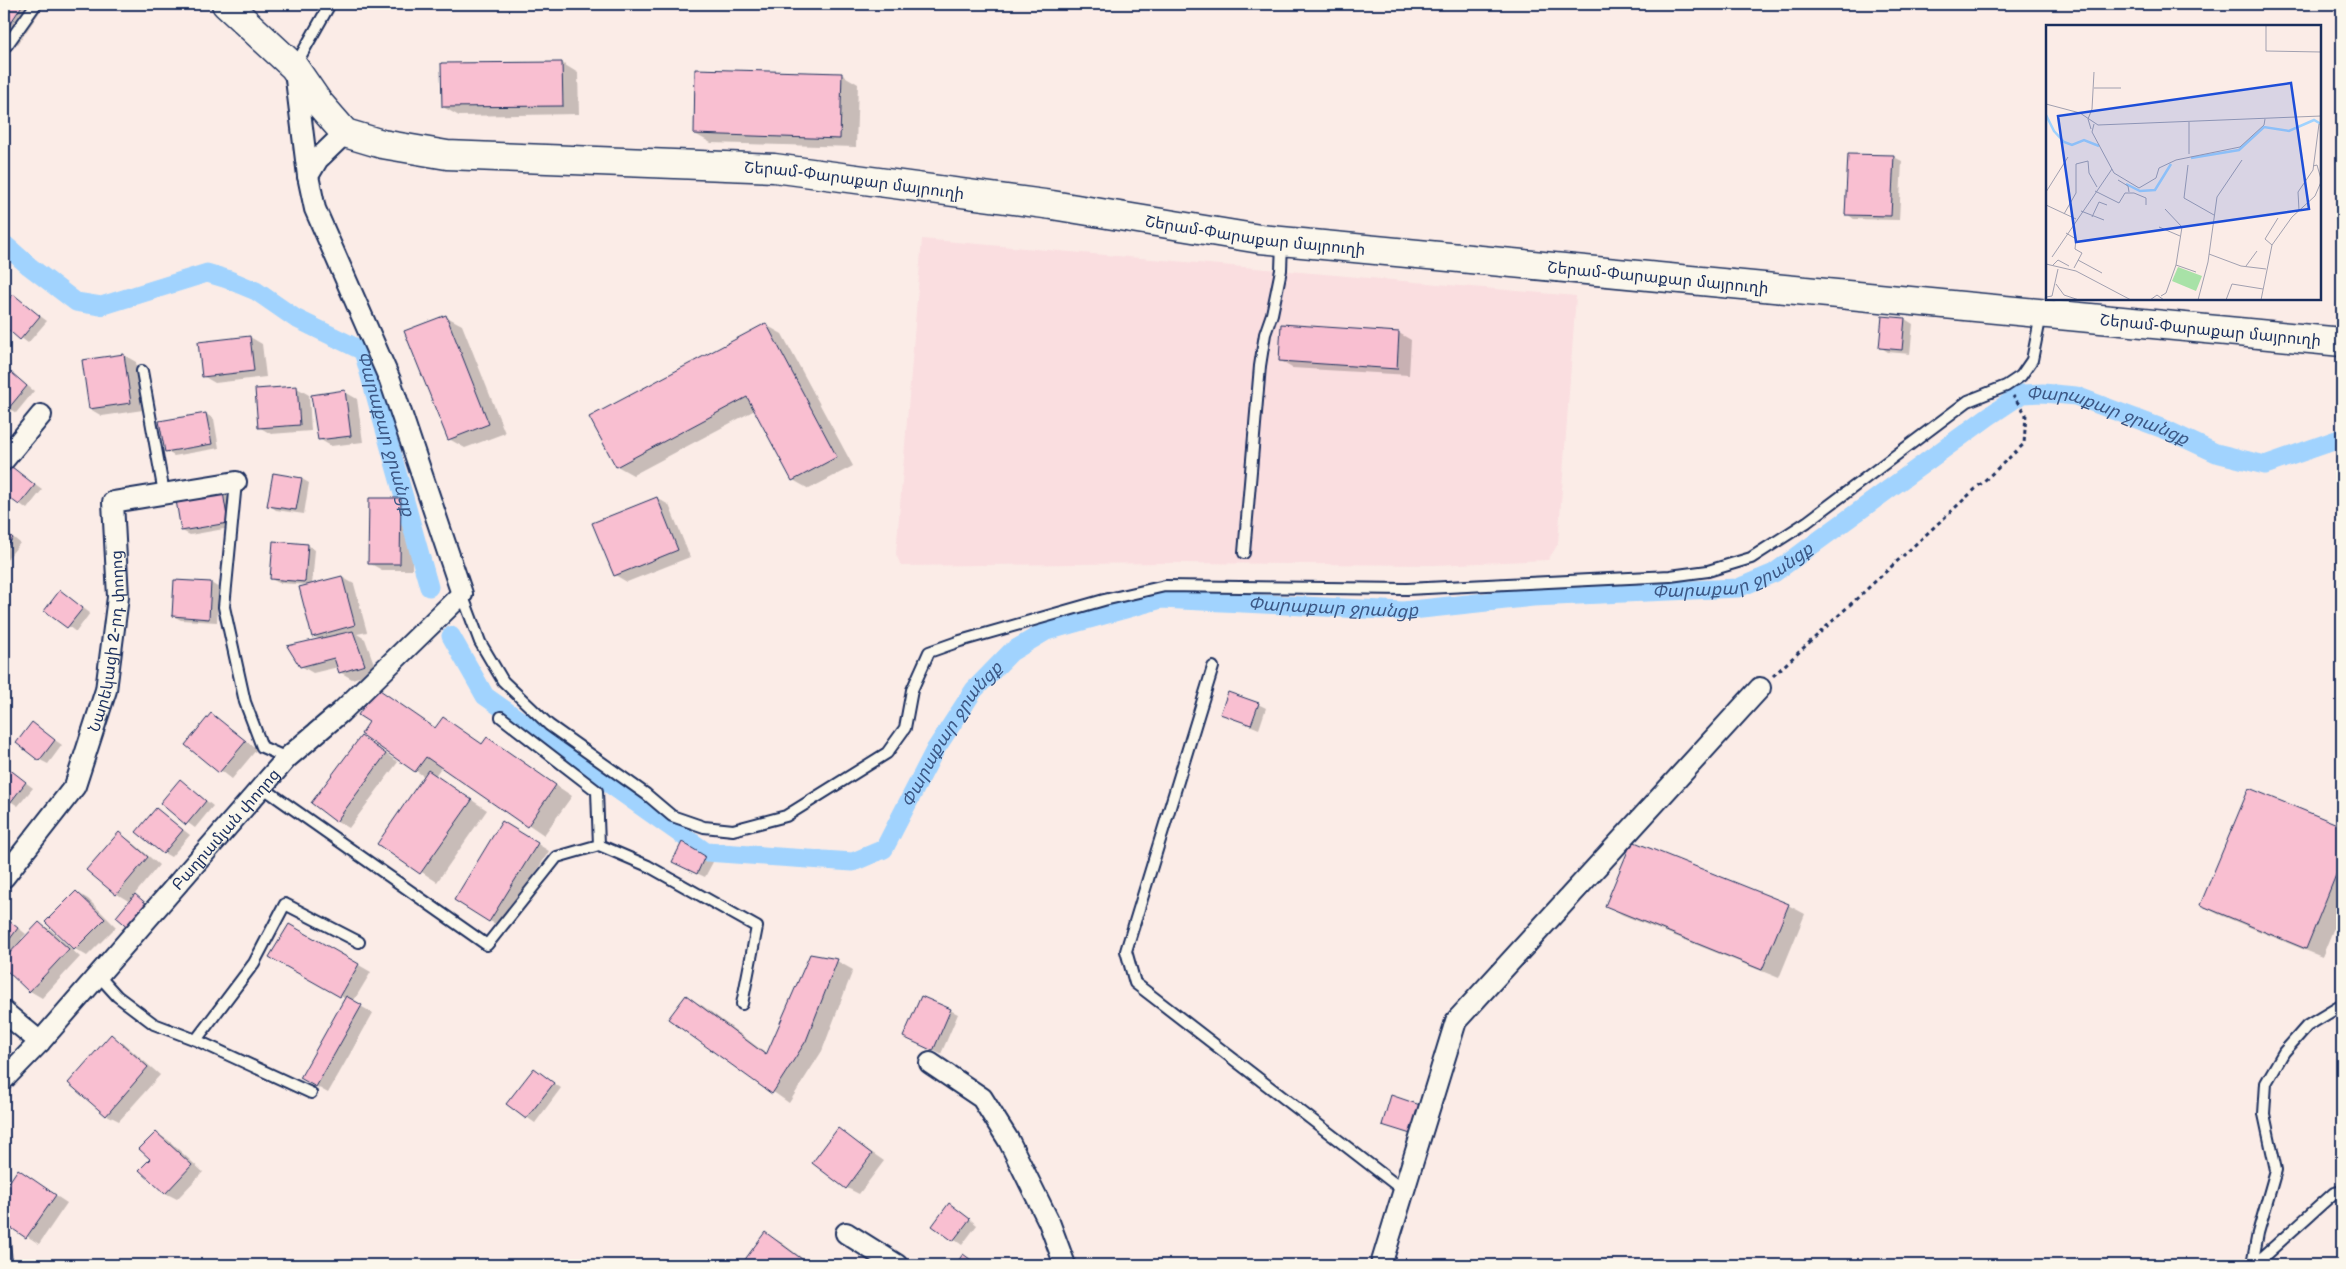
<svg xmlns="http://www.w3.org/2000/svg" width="2346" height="1269" font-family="'Balsamiq Sans','Noto Sans Armenian',sans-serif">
  <rect width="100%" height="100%" fill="#fbece7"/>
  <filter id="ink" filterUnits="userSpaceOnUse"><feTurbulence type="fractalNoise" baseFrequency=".02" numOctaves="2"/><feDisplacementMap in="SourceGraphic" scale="10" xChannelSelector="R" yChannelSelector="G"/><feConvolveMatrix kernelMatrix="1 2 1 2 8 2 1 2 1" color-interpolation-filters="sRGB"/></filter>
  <g filter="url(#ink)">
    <path fill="#fadee0" d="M922 239 1576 296 1558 544 1548 560 1435 565 1166 563 901 566 896 554Z"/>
    <path fill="#0003" d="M4 4H45L18 44 4 36Z
      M562 63 578 73 579 114 459 116 443 107Z
      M841 74 858 84 856 147 711 143 695 134Z
      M1894 157 1902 161 1899 220 1854 219 1847 214Z
      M13 296 47 321 28 343 4 325V307Z
      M445 316 462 325 505 433 465 448 449 439Z
      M1883 317 1905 319 1913 324 1910 354 1888 352 1880 347Z
      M766 325 782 334 853 466 809 489 793 480 755 410 633 475 617 466Z
      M1399 333 1411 340 1409 375 1292 368 1280 361Z
      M250 337 262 344 266 377 215 383 203 376Z
      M124 355 136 362 143 410 102 416 90 409Z
      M4 367 34 391 16 413 4 405Z
      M297 388 309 395 311 431 271 434 259 427Z
      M345 392 357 399 363 442 331 446 319 439Z
      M206 414 214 419 219 448 174 456 166 451Z
      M12 468 42 490 27 509 4 492V479Z
      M302 479 309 483 304 514 276 510 269 505Z
      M223 494 230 498 235 527 190 535 182 531Z
      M657 498 669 505 690 557 627 582 615 575Z
      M400 500 412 507V570H382L369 563Z
      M4 530 20 543 5 562 4 561Z
      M308 545 315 550 312 585 342 577 354 584 367 632 357 634 365 639 377 672 352 679 340 672 338 667 313 673 301 666 321 640 313 636 310 585 279 583 271 579Z
      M175 581 211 583 219 588 217 622 181 620 173 616Z
      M61 592 90 613 76 632 46 610Z
      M378 690 436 729 483 745 487 739 572 796 544 835 442 766 435 776 487 810 437 882 379 844 425 777 378 745 377 747 398 762 349 828 337 821 361 737 376 746 377 744 370 722Z
      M1258 704 1266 708 1259 729 1222 714Z
      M211 715 257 749 232 779 187 744Z
      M32 724 62 745 48 764 40 760Z
      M4 766 33 788 18 806 4 797Z
      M180 780 213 806 195 828 161 803Z
      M2249 789 2342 827V908L2322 957 2218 914 2201 905Z
      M157 809 190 835 171 857 164 853Z
      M515 830 549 851 502 928 490 921Z
      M119 834 131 841 159 865 134 895 156 911 130 902 117 894 88 870Z
      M683 844 713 862 705 877 681 866Z
      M76 892 88 899 116 927 87 956 75 949Z
      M1788 905 1805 914 1779 978 1623 915 1607 906Z
      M4 917 26 934 21 939 23 941 39 923 51 930 80 957 42 998 30 991 4 966V961L11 953 4 948Z
      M289 925 371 972 353 1002 373 1013 328 1093 301 1078 346 999 271 957Z
      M837 961 853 970 822 1051 789 1103 670 1019 687 997 703 1006 768 1055Z
      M950 1010 958 1014 941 1054 904 1037Z
      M111 1036 123 1043 160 1075 119 1121 107 1115Z
      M534 1070 561 1088 535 1123 508 1104Z
      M1392 1097 1422 1139 1383 1124Z
      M838 1129 884 1161 859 1194 847 1188Z
      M156 1133 168 1140 203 1172 177 1199 165 1193 152 1159Z
      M18 1171 67 1203 39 1244 4 1221V1192Z
      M957 1209 977 1225 962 1245 934 1225Z
      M766 1234 782 1243 811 1265H742Z"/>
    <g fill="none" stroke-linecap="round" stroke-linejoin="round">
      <g stroke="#a1d3fe" stroke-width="19">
        <path id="s1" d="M4 244 29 266 76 302 101 306 207 273 227 279 256 291 295 318 363 351 429 587"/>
        <path id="s2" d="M451 636 485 696 706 852 853 862 884 849 935 750 974 690 1011 652 1046 631 1161 599 1403 611 1533 597 1738 588 1774 573 1989 416 2022 394 2043 393 2076 396 2169 431 2216 453 2265 465 2342 438"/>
      </g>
    </g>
    <path fill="#f9bfd1" stroke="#1b2f5e" d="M4 4H23L4 33Z
      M562 62 563 106 442 107 441 63Z
      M695 69 842 73 840 139 694 134Z
      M1848 154 1894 155 1891 216 1845 215Z
      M13 294 40 316 20 340 4 326V305Z
      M446 315 489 424 448 440 404 331Z
      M1882 316 1905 318 1902 350 1879 348Z
      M766 323 837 457 792 481 747 397 616 467 589 417Z
      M1281 324 1399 332 1397 369 1279 361Z
      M250 336 254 371 202 377 198 342Z
      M124 354 131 403 89 409 82 360Z
      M4 366 27 386 8 409 4 406Z
      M297 386 300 425 258 428 255 389Z
      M345 390 351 436 318 440 311 395Z
      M206 413 212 444 165 452 159 421Z
      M12 467 35 485 19 505 4 494V477Z
      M273 473 302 478 296 510 267 506Z
      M223 492 228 523 181 531 176 500Z
      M657 497 678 550 614 576 592 523Z
      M369 498H401L400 564H368Z
      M4 530 13 538 4 550Z
      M273 541 308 544 305 582 270 579Z
      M342 576 355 625 312 637 299 587Z
      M174 580 211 582 209 619 172 616Z
      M60 590 83 608 67 628 44 611Z
      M353 631 365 665 339 673 334 658 300 667 287 646Z
      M377 688 435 728 443 717 482 744 487 737 556 785 527 827 426 757 415 772 361 734 369 722 358 715Z
      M1228 692 1259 703 1251 725 1220 714Z
      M211 713 246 741 219 773 185 745Z
      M32 722 55 740 39 761 16 743Z
      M361 736 386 754 336 822 311 803Z
      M4 765 26 782 10 803 4 798Z
      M428 770 472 800 420 874 377 844Z
      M180 779 206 801 186 825 160 803Z
      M2249 788 2342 826V860L2306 949 2200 905Z
      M156 808 183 830 163 854 136 832Z
      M502 821 538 843 489 922 454 900Z
      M119 832 148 857 116 895 86 870Z
      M1632 841 1789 904 1762 970 1605 906Z
      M682 842 705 856 697 874 672 862Z
      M76 891 105 919 74 950 45 922Z
      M135 894 149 906 130 929 116 917Z
      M4 917 18 928 4 947Z
      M39 922 69 949 29 992 4 968V959Z
      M289 924 359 964 340 997 269 957Z
      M810 954 838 959 806 1041 772 1094 668 1019 686 995 766 1055Z
      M346 996 362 1005 316 1087 300 1078Z
      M921 996 951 1009 933 1051 903 1037Z
      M111 1034 148 1067 106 1116 68 1083Z
      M534 1068 554 1083 526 1119 506 1104Z
      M1391 1095 1423 1106 1414 1135 1382 1125Z
      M838 1128 872 1154 846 1189 812 1163Z
      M156 1132 192 1165 165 1194 139 1170 150 1159 139 1149Z
      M18 1169 56 1195 26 1238 4 1223V1190Z
      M949 1203 970 1219 953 1241 932 1226Z
      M765 1232 810 1265H741Z
      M963 1254 978 1265H955Z"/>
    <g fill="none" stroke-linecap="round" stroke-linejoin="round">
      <g stroke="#1b2f5e" stroke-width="14">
        <path id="lane" d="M7 45 36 4
          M295 66 330 4
          M142 371 164 493
          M236 482 224 607 245 702 262 747 287 758
          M1244 553 1260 366 1265 334 1272 314 1281 270 1282 242
          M462 594 480 642 503 681 549 725 646 794 672 816 704 827 733 830 786 816 887 753 905 728 912 690 929 652 960 641 1104 600 1165 586 1407 589 1670 576 1708 571 1751 558 1807 522 1968 401 2006 386 2021 376 2032 360 2041 315
          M1213 667 1126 951 1135 983 1404 1191
          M501 717 597 791 599 845
          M262 787 487 945 557 857 599 845 648 866 757 927 742 1004
          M98 975 117 996 154 1024 196 1040 311 1093
          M196 1040 254 963 285 904 359 942
          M4 1238 6 1265
          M2252 1265 2258 1233 2276 1170 2264 1114 2266 1083 2284 1052 2307 1026 2342 1005
          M2254 1265 2334 1193 2342 1191"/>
      </g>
      <g stroke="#1b2f5e" stroke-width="24">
        <g id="street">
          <path d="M295 71 308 176"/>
          <path d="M4 460 41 415"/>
          <path id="s3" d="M4 877 75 786 106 690 118 597 113 502 236 482"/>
          <path d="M4 1012 40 1042"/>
          <path d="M930 1063 982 1098 1009 1141 1049 1222 1065 1265"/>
          <path id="s4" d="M4 1079 40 1042 287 758 341 712 462 594 390 380 315 209 308 176 318 159 345 133"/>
          <path d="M846 1233 897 1265"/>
          <path d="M1381 1265 1456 1021 1760 688"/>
        </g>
      </g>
      <g stroke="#1b2f5e" stroke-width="31">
        <g id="secondary">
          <path id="s5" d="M226 4 294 67 318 102 345 133 382 144 447 155 774 168 1052 205 1260 239 2342 342"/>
        </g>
      </g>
      <path stroke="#1b2f5e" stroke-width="3" stroke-dasharray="4 4" stroke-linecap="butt" d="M1773 676 2024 444 2026 414 2013 396"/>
      <use href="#lane" stroke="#fbf7ec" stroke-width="10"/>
      <use href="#street" stroke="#fbf7ec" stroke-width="20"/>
      <use href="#secondary" stroke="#fbf7ec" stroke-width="28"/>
    </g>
  </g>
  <g text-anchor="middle" stroke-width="5" stroke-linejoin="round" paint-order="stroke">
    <g font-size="16" fill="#1b2f5e" stroke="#fbf7ec">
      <text dy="6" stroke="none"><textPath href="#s5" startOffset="689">Շերամ-Փարաքար մայրուղի</textPath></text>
      <text dy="6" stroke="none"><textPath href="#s5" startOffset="1094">Շերամ-Փարաքար մայրուղի</textPath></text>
      <text dy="6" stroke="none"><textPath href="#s5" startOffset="1499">Շերամ-Փարաքար մայրուղի</textPath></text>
      <text dy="6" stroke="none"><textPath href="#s5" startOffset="2054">Շերամ-Փարաքար մայրուղի</textPath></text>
      <text dy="6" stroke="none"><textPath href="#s3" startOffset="265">Նարեկացի 2-րդ փողոց</textPath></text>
      <text dy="6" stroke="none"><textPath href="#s4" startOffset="334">Բաղրամյան փողոց</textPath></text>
    </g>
    <g font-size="18" font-style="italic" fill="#3c5886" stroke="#fbf7ec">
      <text dy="6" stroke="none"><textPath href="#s2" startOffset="1929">Փարաքար ջրանցք</textPath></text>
      <text dy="6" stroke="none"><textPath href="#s1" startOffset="490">Փարաքար ջրանցք</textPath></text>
      <text dy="6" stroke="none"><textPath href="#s2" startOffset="1494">Փարաքար ջրանցք</textPath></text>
      <text dy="6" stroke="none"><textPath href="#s2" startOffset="1089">Փարաքար ջրանցք</textPath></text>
      <text dy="6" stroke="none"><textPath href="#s2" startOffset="654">Փարաքար ջրանցք</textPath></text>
    </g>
  </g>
  <g transform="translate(2046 25)">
    <rect width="275" height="275" fill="#fbece7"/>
    <path d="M132 242 156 251 150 266 126 256Z" fill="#a8e2a7"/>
    <path fill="none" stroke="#a1d3fe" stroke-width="2.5" d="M0 90 8 106 18 117 26 120 38 115 53 121M145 133 193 125 218 102 243 106 268 95 275 99M80 159 94 166 109 165 125 139"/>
    <path fill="none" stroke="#a1a0b0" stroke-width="1" d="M220 0V26L275 27M48 63H75M0 79 34 88 52 100 275 91M143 97V129M48 99 46 107 68 148 93 163 110 153 113 143 130 135 194 122 218 100 219 94M45 104 42 94 46 84 48 47M142 140 138 173 168 190M267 141 271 140 275 154M72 155 82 161 83 167M49 166 73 178 79 168H88L100 173V180M0 167 22 132M0 180 30 194M253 185 252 167 267 145 273 99M35 186 58 195M18 189 30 168V139L42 136 43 148 51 162M46 192 53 177 61 180M113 202 134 211M20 208 30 214 29 224 36 228 28 243M226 220 219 214 232 193M163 229 195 241 220 244M6 232 66 144M32 235 56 248M0 239 30 246 85 275M7 240 12 235 23 241M130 240 150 247M200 241 211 226M10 259 18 270 33 275M115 271 120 268 130 240 136 202 119 184M0 272 6 271 12 244M104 275 111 270 118 275M152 275 162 237 171 172 196 135M180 275 186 259 217 264M215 275 226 220 246 192 269 171 275 157"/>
    <path fill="#1d4ed8" fill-opacity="0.15" stroke="#1d4ed8" stroke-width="2.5" d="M245 58 263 184 30 217 12 91Z"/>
    <rect width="275" height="275" fill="none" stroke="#1b2f5e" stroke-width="2.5"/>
  </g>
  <rect width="2346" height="1269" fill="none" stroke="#fbf7ec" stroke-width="20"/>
  <rect x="10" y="10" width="2326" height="1249" fill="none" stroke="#1b2f5e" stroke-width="2" filter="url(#ink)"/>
</svg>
